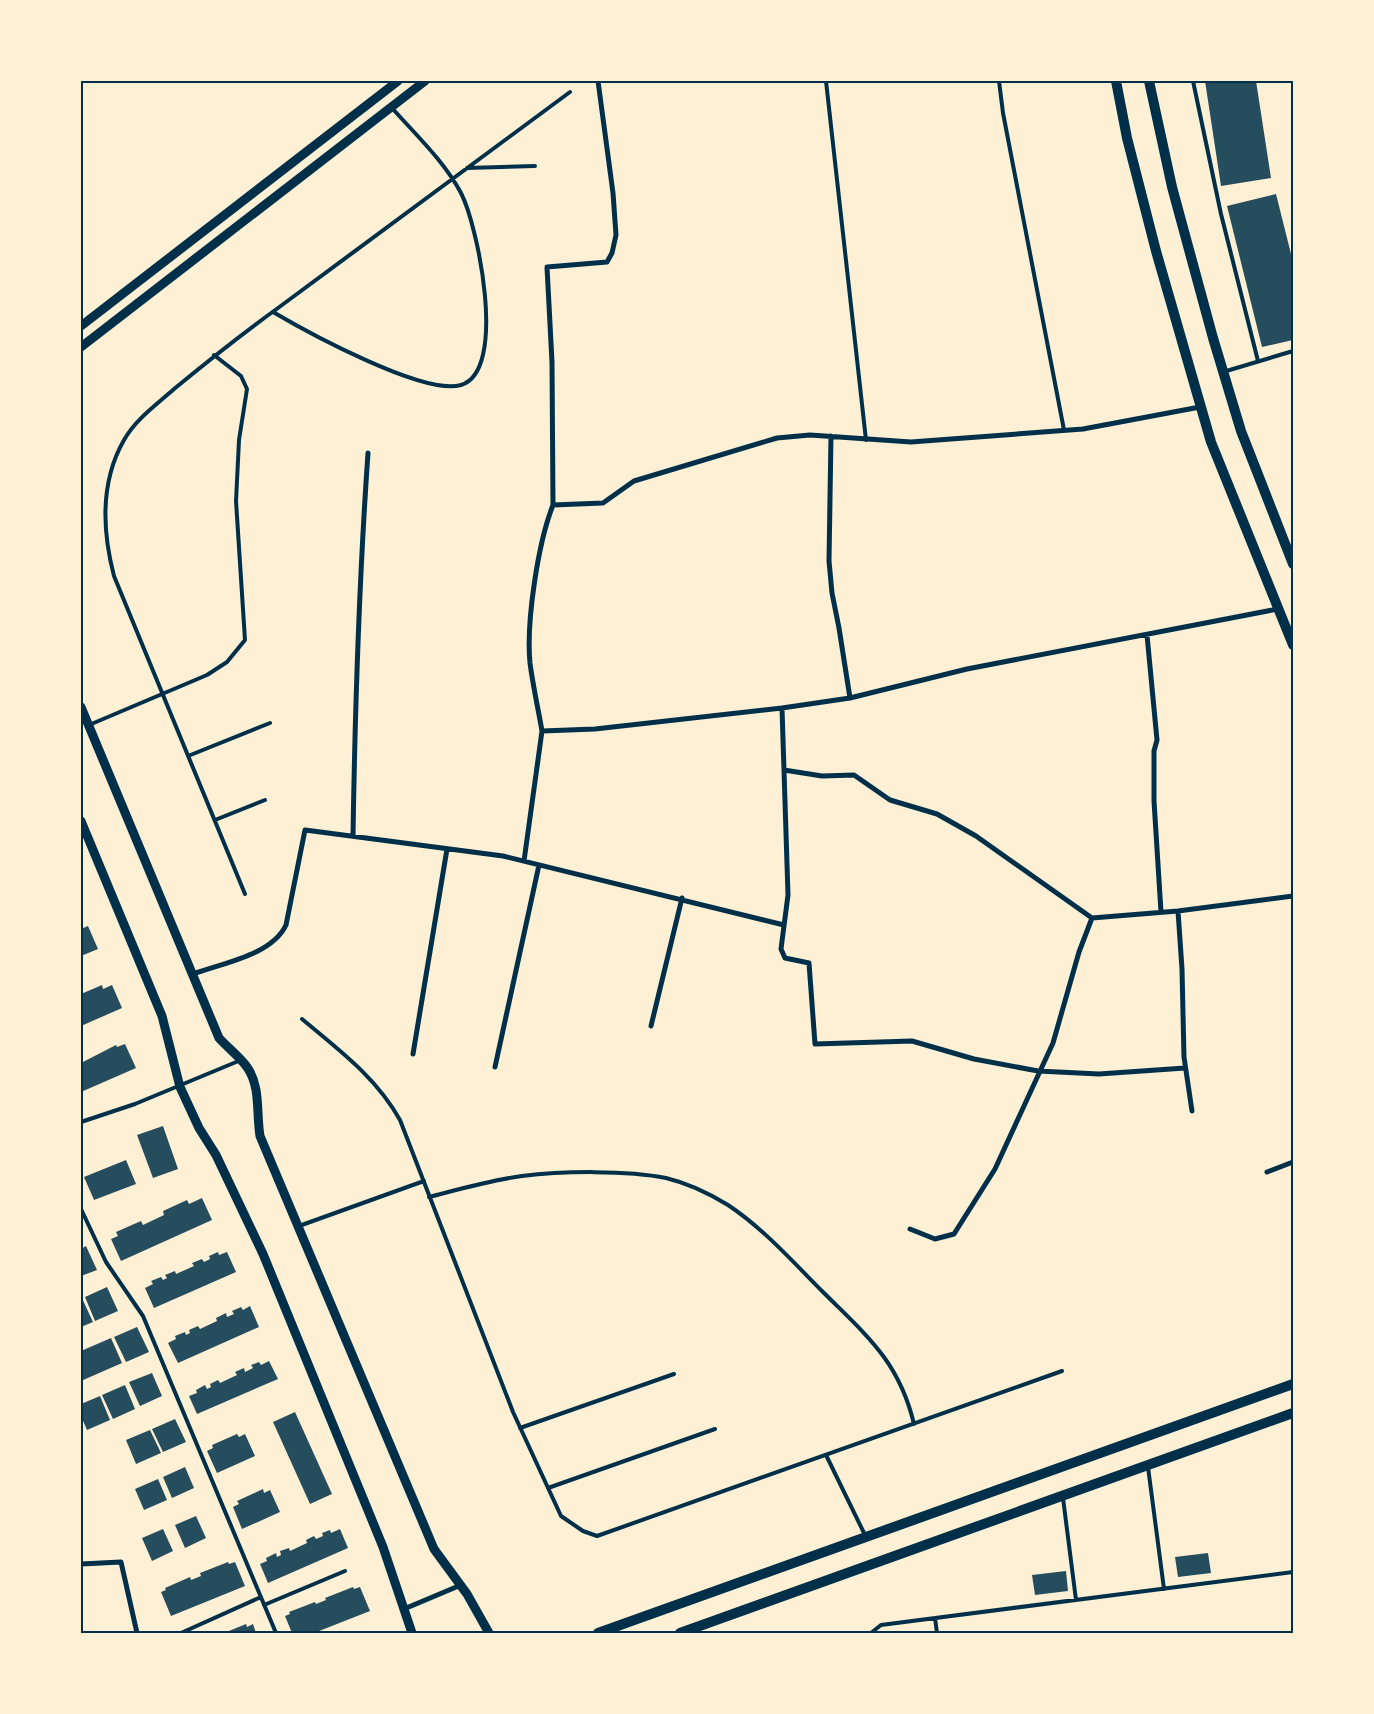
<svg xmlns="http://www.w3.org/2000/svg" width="1374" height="1714" font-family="Raleway,sans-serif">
  <rect width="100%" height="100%" fill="#fdf0d5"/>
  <path fill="#264d5e" d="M1205 81H1256L1271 178 1221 186Z
    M1276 194 1293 262V340L1262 347 1227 206Z
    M88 926 98 949 81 956V929Z
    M102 985 103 989 112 985 122 1008 81 1026V994Z
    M125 1044 136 1068 81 1092V1063L116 1045 117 1047Z
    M163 1126 178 1169 153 1178 137 1135Z
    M126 1160 136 1184 94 1200 84 1177Z
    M202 1198 212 1220 121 1261 111 1239 118 1236 116 1232 141 1221 143 1225 164 1215 163 1211 187 1200 189 1204Z
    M86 1246 97 1270 81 1276V1249Z
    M218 1252 219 1255 227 1252 236 1272 154 1308 145 1288 153 1284 151 1281 161 1277 163 1280 167 1278 165 1275 175 1271 176 1274 194 1266 192 1263 202 1259 204 1262 210 1259 209 1256Z
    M107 1287 118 1311 95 1321 85 1297Z
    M81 1296 93 1322 81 1327Z
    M250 1306 259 1327 178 1363 168 1343 176 1339 175 1336 185 1332 186 1335 190 1333 189 1330 198 1326 200 1329 217 1321 216 1318 226 1313 227 1317 234 1314 232 1311 241 1307 243 1310Z
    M137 1327 149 1352 126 1362 114 1337Z
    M111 1338 122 1363 81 1381V1351Z
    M269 1361 278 1379 197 1414 189 1396 197 1393 196 1390 205 1385 207 1389 211 1387 210 1384 218 1380 220 1383 237 1375 235 1372 244 1368 245 1372 253 1368 251 1365 259 1362 261 1365Z
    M152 1373 162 1396 140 1406 129 1382Z
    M125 1385 135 1409 113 1419 102 1395Z
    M100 1396 110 1420 87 1430 81 1416V1404Z
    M295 1412 332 1494 310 1504 273 1422Z
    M175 1419 186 1442 163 1452 152 1429Z
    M150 1430 161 1453 136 1464 126 1440Z
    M237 1434 239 1437 245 1434 255 1456 217 1473 207 1451 213 1448 212 1445Z
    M185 1467 194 1488 172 1498 163 1477Z
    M158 1479 167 1500 144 1510 135 1489Z
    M263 1489 264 1493 270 1490 280 1512 242 1529 233 1507 239 1504 237 1501Z
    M196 1516 206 1538 185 1548 175 1525Z
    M163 1529 173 1551 152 1561 142 1538Z
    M340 1529 348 1548 268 1583 260 1564 267 1561 266 1558 276 1553 277 1557 281 1555 280 1551 289 1548 290 1551 307 1543 306 1540 314 1536 316 1539 323 1536 322 1533 330 1530 331 1533Z
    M1208 1553 1211 1573 1178 1577 1175 1557Z
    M228 1562 229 1564 235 1562 245 1586 171 1616 161 1592 166 1590 165 1588 190 1577 191 1580 201 1576 200 1573Z
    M1066 1571 1068 1591 1035 1595 1032 1575Z
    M353 1587 354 1589 360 1587 370 1611 314 1633H292L285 1616 290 1614 289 1612 315 1602 316 1604 326 1600 325 1598Z
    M246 1624 247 1627 253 1624 256 1633H224Z"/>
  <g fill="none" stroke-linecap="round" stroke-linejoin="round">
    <path stroke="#003049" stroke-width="4" d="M826 81 866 440
      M999 81 1003 113 1064 430
      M1193 81 1221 214 1258 361
      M467 168 535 166
      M273 312C307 332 424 396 461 385 508 371 478 226 461 193 444 161 416 135 392 108
      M1223 372 1293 351
      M89 725 207 675 227 662 245 640 236 501 239 440 247 389 241 376 214 355
      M188 756 270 723
      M215 820 265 800
      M245 894 114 576C102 530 100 482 124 440 136 419 156 405 174 389 208 361 242 334 278 308 375 236 472 164 570 92
      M302 1019C339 1050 376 1077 400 1120L513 1412 561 1516 583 1531 597 1536 1062 1371
      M81 1122 135 1104 241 1060
      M429 1197C460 1189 491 1180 522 1176 561 1171 628 1170 666 1178 687 1183 710 1194 728 1205 764 1229 793 1262 823 1292 866 1335 899 1361 914 1424
      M81 1209 106 1262 143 1316 276 1633
      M299 1226 424 1181
      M520 1428 674 1374
      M826 1455 865 1535
      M1148 1467 1164 1589
      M548 1488 715 1429
      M1063 1498 1076 1600
      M264 1605 345 1571
      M935 1618 937 1633
      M181 1633 261 1597
      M871 1633 881 1625 1293 1572"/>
    <path stroke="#003049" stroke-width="5" d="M831 436 829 561 832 593 839 628 850 698
      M553 505 603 503 634 481 777 438 810 435 911 442 1083 429 1200 407
      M1147 635 1157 740 1154 751V801L1161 912
      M542 731C538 708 533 686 530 663 526 622 538 543 553 505L552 362 547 267 607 262 612 253 616 235 613 193 598 81
      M784 770 822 776 854 775 890 800 937 814 976 836 1092 918 1079 952 1053 1043 995 1169 954 1234 935 1239 910 1229
      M353 836C355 708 359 581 368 453
      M524 861 542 731 595 729 782 708
      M1178 911 1182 969 1184 1057 1192 1111
      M1092 918 1178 911 1293 896
      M193 974C223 963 272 955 286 925L305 830 503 856 784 925
      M651 1026 682 898
      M413 1054 447 849
      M495 1067 539 865
      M1185 1068 1099 1074 1038 1071 974 1059 912 1041 815 1044 809 963 785 958 781 949 788 895 782 708 850 698 967 669 1278 609
      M1267 1172 1293 1162
      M81 1564 121 1562 137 1633
      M404 1609 461 1585"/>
    <path stroke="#003049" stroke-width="9" d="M81 326 398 81
      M81 347 425 81
      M81 707 219 1038C228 1048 239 1056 247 1067 261 1087 256 1112 260 1136L434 1549 467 1594 489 1633
      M81 821 162 1016 180 1087 199 1128 216 1155 263 1254 383 1547 412 1633"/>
    <path stroke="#003049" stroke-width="10" d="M1116 81 1127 138 1156 251 1211 442 1293 645
      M1149 81 1172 187 1213 338 1241 431 1293 564
      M598 1633 1293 1384
      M680 1633 1293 1413"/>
  </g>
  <rect width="1374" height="1714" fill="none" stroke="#fdf0d5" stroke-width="165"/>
  <rect x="82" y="82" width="1210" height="1550" fill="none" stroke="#003049" stroke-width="2"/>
</svg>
